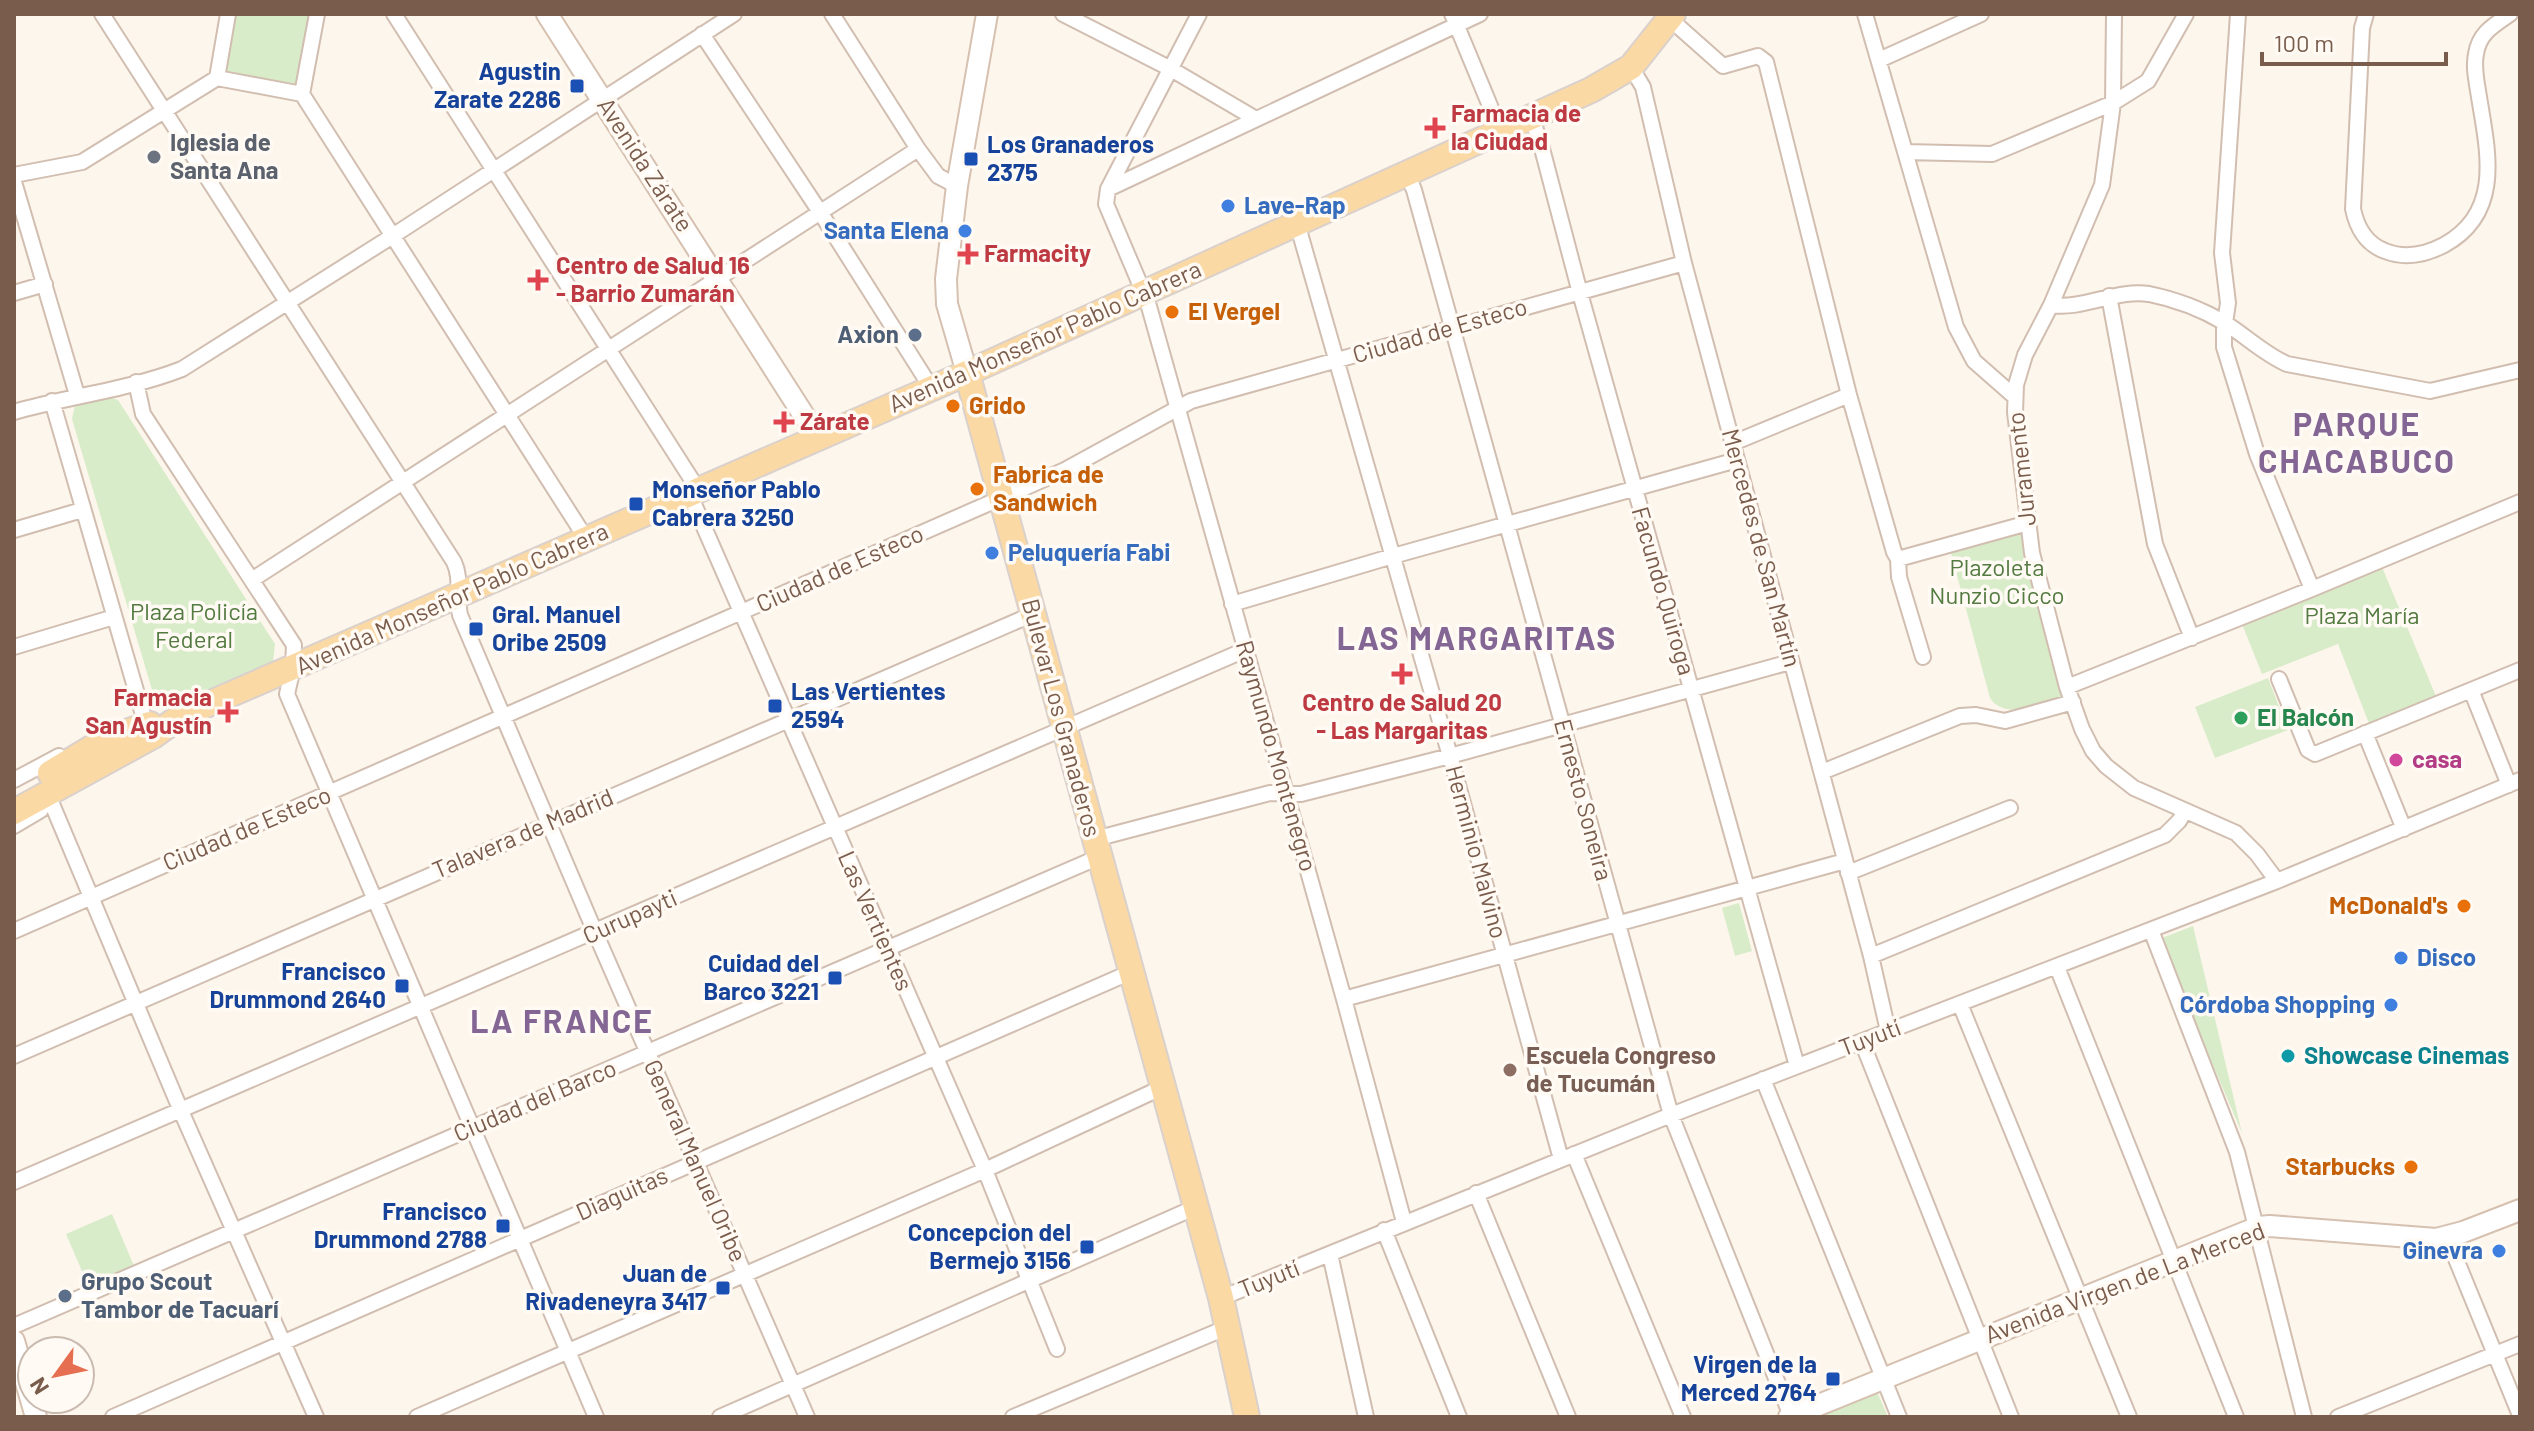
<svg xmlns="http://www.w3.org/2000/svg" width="2534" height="1431" font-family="Barlow,sans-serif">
  <rect width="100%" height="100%" fill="#fdf6ec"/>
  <path fill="#d8ecc9" d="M236 14H310L295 87 225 73Z
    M106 396 118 400 275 644 273 662 166 707 155 700 72 419 75 405Z
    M2023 527 2063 697C2042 704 2005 721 1990 698L1949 546Z
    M2382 567 2438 701 2372 731 2338 644 2262 674 2242 624Z
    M2268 678 2288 730 2215 758 2195 707Z
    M1739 903 1752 951 1735 956 1722 908Z
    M2193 926 2242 1133 2159 939Z
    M112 1214 134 1266 88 1285 66 1234Z
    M1874 1385 1888 1417H1798Z"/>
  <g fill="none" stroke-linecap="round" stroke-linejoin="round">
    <g stroke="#d1beb0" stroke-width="18">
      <path id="street" d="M102 14 454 562C462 579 456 596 460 615L595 932 807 1417
        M317 14 302 94 587 540
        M394 14 699 491
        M832 14 918 149 938 176 957 186
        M1063 14 1171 69 1256 119
        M1199 14 1108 189 1106 204 1148 303 1344 999 1404 1222
        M1452 14 1500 130
        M1865 14 1956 327 1974 361 2015 397
        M2114 14 2113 103 2102 185 2051 305 2025 355 2016 385 2015 412 2032 553 2067 687 2082 729 2093 751 2106 766 2134 788 2236 833 2257 854 2277 881
        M2238 14 2222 253 2228 303 2224 330V347L2257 454 2312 589
        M2366 14 2362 28 2353 209C2357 228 2366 244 2385 251 2405 259 2425 255 2444 245 2503 213 2488 152 2479 97 2477 83 2473 68 2476 54 2479 33 2494 25 2510 14
        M1670 19 1723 66 1758 56 1766 62 1849 395 1894 552 1898 559 1899 577 1923 657
        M702 34 820 212 932 389
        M1879 60 1981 14
        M1631 67 1643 87 1684 263 1871 956 1888 1031
        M217 78 302 94
        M1530 117 1539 137 1580 293 1797 1066
        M1905 152 1992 154 2113 103 2148 81 2186 14
        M1407 173 1414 190 1671 1115 1791 1416
        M14 175 82 162 217 78 228 14
        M14 182 77 395
        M1108 189 1480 14
        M1297 223 1450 756 1561 1159
        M14 293 45 284
        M2109 296 2155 544 2192 638
        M2051 305C2083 310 2116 289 2149 294 2174 299 2203 310 2225 323 2246 336 2264 354 2287 364L2430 391 2520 370
        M136 382 143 414 294 645 293 668 287 694 596 1417
        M52 401 146 725
        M14 412C69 396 128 390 182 369L391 237 734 14
        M1733 443 1849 395
        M690 495 985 1170 1057 1349
        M14 530 82 510
        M1898 559 2028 523
        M253 579 918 149
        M1232 604 1393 556 1737 460
        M14 647 114 617
        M2279 679 2308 750 2315 754 2520 670
        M2067 687 2312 589 2520 502
        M2471 690 2509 785
        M2365 733 2404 829
        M1822 772 1960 716 1976 715 2005 721 2073 702
        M14 780 59 756
        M52 804 181 1111 316 1417
        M14 826 41 810
        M1095 839 1270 793 1301 794 1450 756 1790 662
        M1848 873 2010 808
        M2151 930 2237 1152 2304 1417
        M14 931 1065 470 1191 401 1684 263
        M1871 956 2165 835 2179 821 2185 811
        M2057 967 2236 1417
        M1344 999 1845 861
        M1960 1004 2129 1417
        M1862 1042 2011 1417
        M14 1056 1033 614
        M1763 1079 1899 1417
        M1574 1154 1683 1417
        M14 1182 1245 650
        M1476 1193 1568 1417
        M1384 1230 1459 1417
        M2447 1237 2520 1415
        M1330 1254 1366 1417
        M1221 1298 1671 1115 2277 881 2520 780
        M14 1326 1099 857
        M113 1417 1131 972
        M417 1417 985 1170 1163 1087
        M720 1417 1196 1207
        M1013 1417 1228 1327
        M2338 1417 2520 1344"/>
    </g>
    <g stroke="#d6c0b0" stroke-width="24">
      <path id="secondary" d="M547 14 819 439
        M967 373 947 304 946 279 957 186 987 14
        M14 1341 36 1417
        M1789 1417 2258 1227 2270 1226 2436 1239 2463 1232 2520 1210"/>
    </g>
    <g stroke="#dad1cd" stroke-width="28">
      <path id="primary" d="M967 373 1221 1298 1247 1417
        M50 773 108 738 150 724
        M14 812 153 736 181 716 967 373 1591 90 1631 67 1673 14"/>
    </g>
    <use href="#street" stroke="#fff" stroke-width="14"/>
    <use href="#secondary" stroke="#fff" stroke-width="20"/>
    <use href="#primary" stroke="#fbd9a5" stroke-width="24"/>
  </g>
  <g fill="#1a4fb4" stroke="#fffaf3" stroke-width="3">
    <rect x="569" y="78" width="16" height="16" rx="4"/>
    <rect x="963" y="151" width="16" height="16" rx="4"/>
    <rect x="628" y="496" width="16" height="16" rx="4"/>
    <rect x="468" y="621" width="16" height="16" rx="4"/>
    <rect x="767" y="698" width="16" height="16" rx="4"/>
    <rect x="827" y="970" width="16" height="16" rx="4"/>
    <rect x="394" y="978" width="16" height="16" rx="4"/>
    <rect x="495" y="1218" width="16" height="16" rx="4"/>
    <rect x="1079" y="1239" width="16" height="16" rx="4"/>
    <rect x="715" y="1280" width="16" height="16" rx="4"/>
    <rect x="1825" y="1371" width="16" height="16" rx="4"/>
  </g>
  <g fill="#e0444e" stroke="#fffaf3" stroke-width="3">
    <path d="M1431 116h8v8h8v8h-8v8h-8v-8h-8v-8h8z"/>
    <path d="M964 242h8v8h8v8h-8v8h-8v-8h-8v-8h8z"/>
    <path d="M534 268h8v8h8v8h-8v8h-8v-8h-8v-8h8z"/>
    <path d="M780 410h8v8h8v8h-8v8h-8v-8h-8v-8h8z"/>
    <path d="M1398 662h8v8h8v8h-8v8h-8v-8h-8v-8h8z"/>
    <path d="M224 700h8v8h8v8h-8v8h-8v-8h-8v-8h8z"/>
  </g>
  <circle fill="#6b7280" stroke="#fffaf3" stroke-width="3" cx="154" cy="157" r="8"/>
  <g fill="#3f7fe0" stroke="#fffaf3" stroke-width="3">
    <circle cx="1228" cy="206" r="8"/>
    <circle cx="965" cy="231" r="8"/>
    <circle cx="992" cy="553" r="8"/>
    <circle cx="2401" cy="958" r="8"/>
    <circle cx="2391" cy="1005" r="8"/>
    <circle cx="2499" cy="1251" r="8"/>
  </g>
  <g fill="#e8710a" stroke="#fffaf3" stroke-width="3">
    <circle cx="1172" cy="312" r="8"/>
    <circle cx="953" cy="406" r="8"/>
    <circle cx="977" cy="489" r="8"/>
    <circle cx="2464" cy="906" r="8"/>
    <circle cx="2411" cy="1167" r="8"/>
  </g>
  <g fill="#5c6f8a" stroke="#fffaf3" stroke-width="3">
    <circle cx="915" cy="335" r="8"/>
    <circle cx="65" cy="1296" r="8"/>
  </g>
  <circle fill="#2e9e5b" stroke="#fffaf3" stroke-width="3" cx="2241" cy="718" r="8"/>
  <circle fill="#d1479c" stroke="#fffaf3" stroke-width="3" cx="2396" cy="760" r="8"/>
  <circle fill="#0f9aa8" stroke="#fffaf3" stroke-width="3" cx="2288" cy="1056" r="8"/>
  <circle fill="#8d6e63" stroke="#fffaf3" stroke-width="3" cx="1510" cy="1070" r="8"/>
  <g text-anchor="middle" stroke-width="7" stroke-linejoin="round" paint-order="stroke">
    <g font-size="24" font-weight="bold" fill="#164399" stroke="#fffaf3" text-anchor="end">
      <text x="561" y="80">Agustin<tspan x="561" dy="28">Zarate 2286</tspan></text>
      <text x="987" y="153" text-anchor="start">Los Granaderos<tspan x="987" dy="28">2375</tspan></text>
      <text x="652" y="498" text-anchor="start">Monseñor Pablo<tspan x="652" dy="28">Cabrera 3250</tspan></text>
      <text x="492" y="623" text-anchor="start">Gral. Manuel<tspan x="492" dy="28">Oribe 2509</tspan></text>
      <text x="791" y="700" text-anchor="start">Las Vertientes<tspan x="791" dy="28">2594</tspan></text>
      <text x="819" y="972">Cuidad del<tspan x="819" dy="28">Barco 3221</tspan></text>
      <text x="386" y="980">Francisco<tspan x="386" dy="28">Drummond 2640</tspan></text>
      <text x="487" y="1220">Francisco<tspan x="487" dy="28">Drummond 2788</tspan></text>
      <text x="1071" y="1241">Concepcion del<tspan x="1071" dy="28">Bermejo 3156</tspan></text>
      <text x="707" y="1282">Juan de<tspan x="707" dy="28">Rivadeneyra 3417</tspan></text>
      <text x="1817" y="1373">Virgen de la<tspan x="1817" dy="28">Merced 2764</tspan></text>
    </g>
    <g font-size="24" font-weight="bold" fill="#be3a42" stroke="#fffaf3" text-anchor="start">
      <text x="1451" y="122">Farmacia de<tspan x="1451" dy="28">la Ciudad</tspan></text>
      <text x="984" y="262">Farmacity</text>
      <text x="556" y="274">Centro de Salud 16<tspan x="556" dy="28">- Barrio Zumarán</tspan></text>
      <text x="800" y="430">Zárate</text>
      <text x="212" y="706" text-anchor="end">Farmacia<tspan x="212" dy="28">San Agustín</tspan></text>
      <text x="1402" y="711" text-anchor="middle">Centro de Salud 20<tspan x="1402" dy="28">- Las Margaritas</tspan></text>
    </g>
    <g font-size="24" font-weight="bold" fill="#5b616d" stroke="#fffaf3" text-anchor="start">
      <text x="170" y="151">Iglesia de<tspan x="170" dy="28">Santa Ana</tspan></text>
    </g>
    <g font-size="24" fill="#7a5c4d" stroke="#fffaf3">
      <text transform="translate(645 165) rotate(57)" y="8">Avenida Zárate</text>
      <text transform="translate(1440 331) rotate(-16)" y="8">Ciudad de Esteco</text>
      <text transform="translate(1045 337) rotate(-24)" y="8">Avenida Monseñor Pablo Cabrera</text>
      <text transform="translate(2022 469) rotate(-96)" y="8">Juramento</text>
      <text transform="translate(1761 548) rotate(75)" y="8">Mercedes de San Martín</text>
      <text transform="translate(840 569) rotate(-24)" y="8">Ciudad de Esteco</text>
      <text transform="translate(1663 591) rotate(74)" y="8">Facundo Quiroga</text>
      <text transform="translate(452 599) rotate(-24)" y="8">Avenida Monseñor Pablo Cabrera</text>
      <text transform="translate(1061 718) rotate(75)" y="8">Bulevar Los Granaderos</text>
      <text transform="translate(1276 756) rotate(74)" y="8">Raymundo Montenegro</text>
      <text transform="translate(1583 800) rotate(75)" y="8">Ernesto Soneira</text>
      <text transform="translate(247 829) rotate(-23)" y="8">Ciudad de Esteco</text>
      <text transform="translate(523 834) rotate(-23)" y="8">Talavera de Madrid</text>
      <text transform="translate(1476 852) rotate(75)" y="8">Herminio Malvino</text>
      <text transform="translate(630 917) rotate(-24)" y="8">Curupayti</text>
      <text transform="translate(875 921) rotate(66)" y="8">Las Vertientes</text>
      <text transform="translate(1870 1038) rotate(-21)" y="8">Tuyutí</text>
      <text transform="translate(535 1101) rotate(-23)" y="8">Ciudad del Barco</text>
      <text transform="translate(695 1161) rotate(66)" y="8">General Manuel Oribe</text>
      <text transform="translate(622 1194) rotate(-24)" y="8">Diaguitas</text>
      <text transform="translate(1269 1279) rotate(-22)" y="8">Tuyutí</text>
      <text transform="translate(2125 1283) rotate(-21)" y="8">Avenida Virgen de La Merced</text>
    </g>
    <g font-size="24" font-weight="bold" fill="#366cbe" stroke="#fffaf3" text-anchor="start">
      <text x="1244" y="214">Lave-Rap</text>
      <text x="949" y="239" text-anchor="end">Santa Elena</text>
      <text x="1008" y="561">Peluquería Fabi</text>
      <text x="2417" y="966">Disco</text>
      <text x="2375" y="1013" text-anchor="end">Córdoba Shopping</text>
      <text x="2483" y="1259" text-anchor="end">Ginevra</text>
    </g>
    <g font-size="24" font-weight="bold" fill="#c56008" stroke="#fffaf3" text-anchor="start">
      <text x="1188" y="320">El Vergel</text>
      <text x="969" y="414">Grido</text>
      <text x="993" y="483">Fabrica de<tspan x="993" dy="28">Sandwich</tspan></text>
      <text x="2448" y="914" text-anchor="end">McDonald's</text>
      <text x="2395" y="1175" text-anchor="end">Starbucks</text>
    </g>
    <g font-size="24" font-weight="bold" fill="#4e5e75" stroke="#fffaf3" text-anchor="end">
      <text x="899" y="343">Axion</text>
      <text x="81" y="1290" text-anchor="start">Grupo Scout<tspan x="81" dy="28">Tambor de Tacuarí</tspan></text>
    </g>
    <g font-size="24" fill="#537a41" stroke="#fffaf3">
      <text x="1997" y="576">Plazoleta<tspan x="1997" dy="28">Nunzio Cicco</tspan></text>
      <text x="194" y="620">Plaza Policía<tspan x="194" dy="28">Federal</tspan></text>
      <text x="2362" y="624">Plaza María</text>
    </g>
    <g font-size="24" font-weight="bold" fill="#27864d" stroke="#fffaf3" text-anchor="start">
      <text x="2257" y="726">El Balcón</text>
    </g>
    <g font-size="24" font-weight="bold" fill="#b23c85" stroke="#fffaf3" text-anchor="start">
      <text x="2412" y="768">casa</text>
    </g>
    <g font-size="24" font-weight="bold" fill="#785e54" stroke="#fffaf3" text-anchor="start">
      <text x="1526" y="1064">Escuela Congreso<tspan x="1526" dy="28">de Tucumán</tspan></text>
    </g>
    <g font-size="24" font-weight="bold" fill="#0d838f" stroke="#fffaf3" text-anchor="start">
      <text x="2304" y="1064">Showcase Cinemas</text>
    </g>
    <g font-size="32" font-weight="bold" letter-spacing="2" fill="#846695" stroke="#fffaf3">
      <text x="2357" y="436">PARQUE<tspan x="2357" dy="37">CHACABUCO</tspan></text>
      <text x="1477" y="650">LAS MARGARITAS</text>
      <text x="562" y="1033">LA FRANCE</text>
    </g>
  </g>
  <rect width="2534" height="1431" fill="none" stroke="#7a5c4d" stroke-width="32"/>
  <g transform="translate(56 1375) rotate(237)"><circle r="38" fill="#fffaf3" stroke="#cabbb1" stroke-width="2"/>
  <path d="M0-6L14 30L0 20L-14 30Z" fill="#e76f51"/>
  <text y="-12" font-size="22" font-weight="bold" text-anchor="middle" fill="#7a5c4d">N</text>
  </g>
  <path d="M2262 52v12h184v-12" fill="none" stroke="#7a5c4d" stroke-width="4"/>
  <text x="2274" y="52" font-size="24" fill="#7a5c4d" stroke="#fffaf3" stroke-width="6" paint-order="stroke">100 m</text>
</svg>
